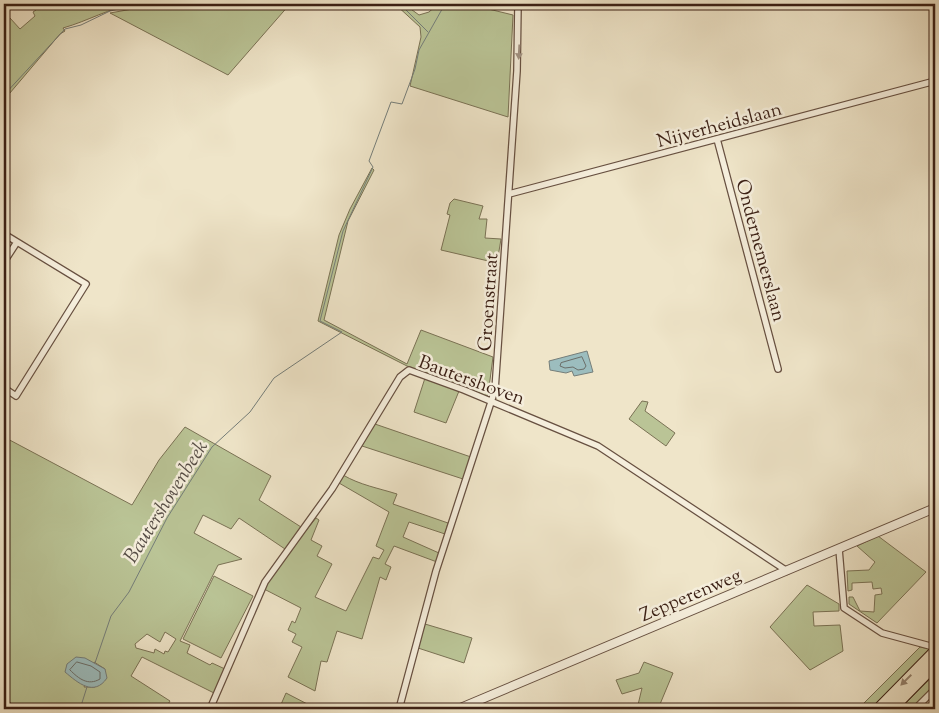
<svg xmlns="http://www.w3.org/2000/svg" width="939" height="713" font-family="'Sorts Mill Goudy',serif">
  <rect width="100%" height="100%" fill="#efe5c9"/>
  <filter id="stains"><feTurbulence type="fractalNoise" baseFrequency=".004" numOctaves="4"/><feColorMatrix values="0 0 0 0 .2 0 0 0 0 .09 0 0 0 0 .02 0 0 0 .5 -.17"/></filter>
  <radialGradient id="worn" r=".72"><stop offset=".6" stop-color="#630" stop-opacity="0"/><stop offset="1" stop-color="#630" stop-opacity=".3"/></radialGradient>
  <path fill="#bac496" stroke="#7a7255" fill-rule="evenodd" d="M32 4H135C109 8 88 21 63 28L65 31 60 34 4 100V24L10 18 20 29 35 16 33 12 36 10Z
    M143 4H290L228 75 110 13 138 8Z
    M395 4H404L419 15 429 12 438 4H468L513 15 508 117 410 86 421 37 420 27Z
    M372 168 374 170 348 221 324 320 407 364 421 330 493 357 488 395 485 396 407 366 318 321 339 235 350 209Z
    M454 199 483 206 479 219H487L485 238 501 239 497 263 441 250 450 215 447 214 450 203Z
    M425 378 459 391 446 423 414 412Z
    M642 401 648 402 645 411 675 433 666 446 629 419Z
    M372 423 471 457 463 479 359 445Z
    M185 427 271 476 259 500 301 527 285 549 239 518 231 529 203 515 194 533 242 559 218 565 180 641 190 645 187 653 210 665 212 663 225 669 214 693 142 657 131 676 170 701 165 709H19L4 698V437L132 505 159 460ZM165 632 176 639 168 652 165 651 164 654 155 649 154 653 136 648 135 644 147 634 160 642ZM94 662 105 669 95 687H84Z
    M343 475C360 485 378 488 397 494L393 504 448 523 445 534 409 522 403 537 439 553 437 562 394 546 385 564 391 567 386 580 380 577 362 639 337 631 327 662 321 661 315 691 288 677 302 647 292 642 296 634 288 630 292 621 295 623 301 608 264 589 277 567 316 518 319 520 311 540 322 546 317 556 332 564 315 597 346 611 373 557 379 559 384 550 376 546 389 512 339 483Z
    M878 536 926 572 877 623 849 604V597H853L860 611 874 612 875 595 882 594 881 588 873 589 872 582 852 583V590L848 591 847 571 869 570 875 562 857 546Z
    M214 576 253 596 221 658 183 639Z
    M807 585 839 604V611L813 612 814 626 840 625 843 651 810 670 770 627Z
    M425 624 472 638 464 663 418 648Z
    M920 647 930 649 871 709H858Z
    M644 662 673 673 658 709H637L642 688 622 694 616 680 639 673Z
    M935 674V685L911 709H900Z
    M286 693 315 708V709H279Z"/>
  <path fill="#9cbdbe" stroke="#757e7a" d="M587 351 593 372 574 376 572 371 566 373 550 370 549 361Z
    M76 657 85 658 105 669 107 678C94 697 78 683 65 672L67 664Z"/>
  <g fill="none" stroke-linecap="round" stroke-linejoin="round">
    <path stroke="#6b6e69" stroke-width="1" d="M582 357 586 366 584 369 578 370 573 367 565 368 560 366 561 363Z
      M77 662 91 666 100 672V679C88 686 79 679 70 670Z"/>
    <path stroke="#757e7a" stroke-width="1" d="M400 4 428 32
      M4 95 65 29 81 25 110 11 141 4
      M95 663 111 616 129 592 167 518 212 447 250 412 274 378 342 332 320 321 343 231 373 167 369 161 391 102 402 104 415 69 419 50 445 4
      M80 709 87 687"/>
    <g stroke="#675041" stroke-width="8">
      <path id="minor" d="M717 139 778 369
        M509 194 935 81
        M4 234 86 284 16 396 4 388
        M4 262 17 242
        M839 549 844 608 882 633 930 646
        M210 709 265 582 332 489 400 377 409 370 464 390 598 446 787 571
        M399 709 436 571 495 390 517 71 518 4
        M915 709 935 689"/>
    </g>
    <g stroke="#675041" stroke-width="10">
      <path id="tertiary" d="M458 709 935 508"/>
    </g>
    <g stroke="#3a1f14" stroke-width="12">
      <path id="trunk" d="M878 709 935 651
        M892 709 935 665"/>
    </g>
    <use href="#minor" stroke="#f5eedc" stroke-width="5.5"/>
    <use href="#tertiary" stroke="#f5eedc" stroke-width="8"/>
    <use href="#trunk" stroke="#efe5c9" stroke-width="10"/>
  </g>
  <defs><path id="oneway-solid" d="M-6-.8H1V-3.2L6.5 0L1 3.2V.8H-6Z" transform="scale(1.25)"/></defs>
  <use fill="#a19182" href="#oneway-solid" transform="translate(519 52) rotate(93)"/>
  <use fill="#94826e" href="#oneway-solid" transform="translate(906 680) rotate(135)"/>
  <g text-anchor="middle" stroke-width="5" stroke-linejoin="round" paint-order="stroke">
    <g font-size="19" fill="#3a1f14" stroke="#f5eedc">
      <text transform="translate(719 124) rotate(-15)" y="7">Nijverheidslaan</text>
      <text transform="translate(762 250) rotate(75)" y="7">Ondernemerslaan</text>
      <text transform="translate(487 302) rotate(-86)" y="7">Groenstraat</text>
      <text transform="translate(472 379) rotate(20)" y="7">Bautershoven</text>
      <text transform="translate(690 594) rotate(-23)" y="7">Zepperenweg</text>
    </g>
    <g font-size="20" font-style="italic" fill="#574e47" stroke="#f5eedc">
      <text transform="translate(165 501) rotate(-58)" y="7">Bautershovenbeek</text>
    </g>
  </g>
  <rect width="939" height="713" fill="none" stroke="#efe5c9" stroke-width="20"/>
  <rect x="5" y="5" width="929" height="703" fill="none" stroke="#3a1f14" stroke-width="2.5"/>
  <rect x="10" y="10" width="919" height="693" fill="none" stroke="#3a1f14"/>
  <rect width="100%" height="100%" filter="url(#stains)"/>
  <rect width="100%" height="100%" fill="url(#worn)"/>
</svg>
